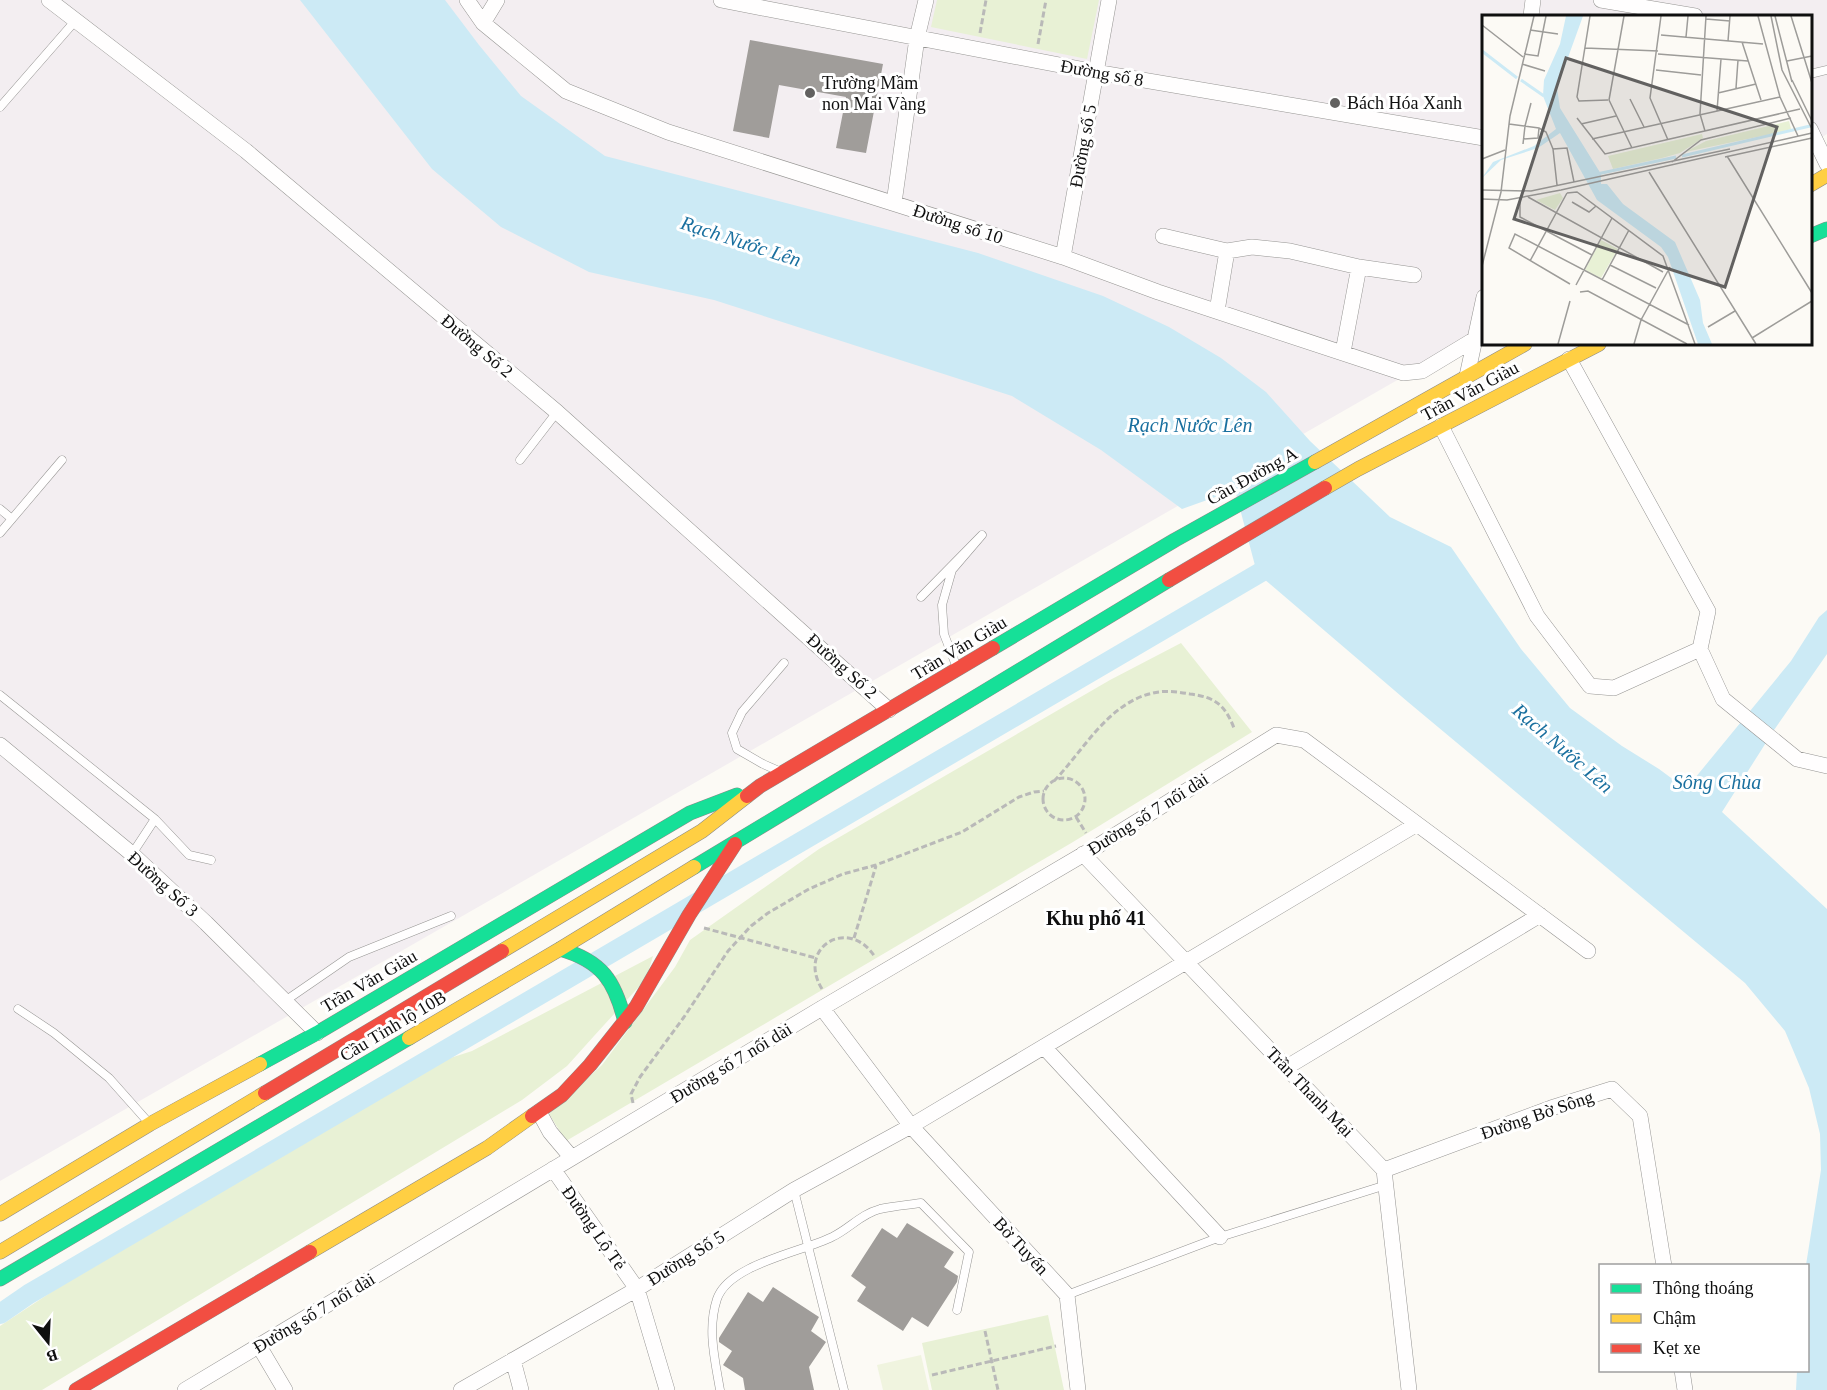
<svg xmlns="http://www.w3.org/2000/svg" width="1827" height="1390" font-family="Georgia,serif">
  <rect width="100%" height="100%" fill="#fcfaf5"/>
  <path fill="#f3eef1" d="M0 0H1827V134L1811 144 1810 16H1484L1483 331 0 1181Z"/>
  <path fill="#e8f1d5" d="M937 0H1099L1087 59 931 27Z
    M1181 643 1252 732 1073 842 566 1141 549 1114 602 1065 675 967 690 940 819 849 1110 680Z
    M653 956 646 979 594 1036 567 1066 522 1100 42 1390H0V1326L59 1287 444 1060 472 1051Z
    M1048 1315 1064 1390H932L922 1343Z"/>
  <path fill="#f0f4df" d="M921 1355 929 1390H883L877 1365Z"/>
  <path fill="#cceaf5" d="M300 0H445L479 45 521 96 605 156 978 253 1103 296 1169 327 1221 358 1266 392 1310 441 1390 517 1451 547 1521 649 1570 708 1622 746 1659 769 1686 789 1791 661 1819 617 1827 610V654L1774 730 1722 812 1827 909V1390H1796L1797 1371 1808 1370 1806 1265 1821 1170 1820 1134 1809 1088 1785 1031 1745 983 1408 702 1257 573 1235 490 1182 509 1101 450 1012 396 714 300 589 272 501 227 432 169Z"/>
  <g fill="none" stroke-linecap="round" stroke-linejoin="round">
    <path stroke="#cceaf5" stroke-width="20" d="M0 1314 29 1294 1280 561"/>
  </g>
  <path fill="#a09d9a" d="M750 40 883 64 866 153 836 148 846 97 779 85 769 138 733 131Z
    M907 1223 954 1252 944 1267 958 1276 957 1282 928 1327 912 1317 903 1331 857 1301 866 1287 851 1276 882 1228 897 1238Z
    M773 1287 819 1317 811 1331 826 1342 809 1367 814 1390H745L743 1378 723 1365 732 1351 719 1342V1338L748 1292 763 1302Z"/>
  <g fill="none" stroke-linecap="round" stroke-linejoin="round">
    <g stroke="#969593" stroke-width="9">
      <path id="lane" d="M1810 74 1827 70
        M0 107 76 20
        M520 460 557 412
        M0 509 12 519
        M0 533 62 460
        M921 597 982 535 952 570 942 605 944 634 957 668
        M0 695 155 819 189 855 211 860
        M779 771 763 764 737 749 732 733 742 712 784 663
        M132 854 155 819
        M285 1001 349 957 451 916
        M18 1009 54 1033 109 1078 149 1123
        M794 1190 844 1390
        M1067 1295 1220 1237 1386 1185
        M720 1390C715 1360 707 1329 717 1299 729 1264 802 1252 832 1237 849 1229 861 1214 880 1209 893 1206 907 1205 921 1203L969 1252 957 1310"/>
    </g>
    <g stroke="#969593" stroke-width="16">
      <path id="street" d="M49 0 246 151 557 412 889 710
        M467 0 483 23 566 91 668 132 1063 257 1158 292 1403 373 1422 371 1475 339
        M721 0 1096 72 1484 138
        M1601 0 1695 16
        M1531 16 1533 0
        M483 23 497 0
        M1810 129 1827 164
        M894 203 917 38 926 0
        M1163 236 1227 251
        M1063 257 1109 0
        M1217 311 1227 251 1252 247 1290 251 1359 267 1414 275
        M1343 352 1359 267
        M1467 376 1484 297
        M1441 426 1537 616 1590 686 1614 688 1700 649 1708 611 1569 359
        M1700 649 1723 699 1797 759 1827 766
        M0 745 132 854 206 923 317 1033
        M1083 854 1384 1170 1409 1390
        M822 1008 911 1126 1067 1295 1078 1390
        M1044 1047 1220 1237
        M1287 1067 1540 915
        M539 1112 550 1132 572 1158
        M553 1169 637 1289 667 1390
        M1384 1170 1551 1108 1612 1089 1640 1116 1664 1266
        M259 1346 285 1390
        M513 1360 521 1390
        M1682 1370 1685 1390
        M185 1390 822 1008 1096 847 1276 735 1304 740 1588 951
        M461 1390 637 1289 794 1190 911 1126 1417 824"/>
    </g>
    <g stroke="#8c8b89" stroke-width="15">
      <path id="fast" d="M1810 236 1827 229
        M993 648 1175 540 1315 462
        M694 867 1169 580
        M560 949C602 961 615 981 625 1022
        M260 1064 317 1033 690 813 737 795
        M0 1279 409 1038"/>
    </g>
    <g stroke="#8c8b89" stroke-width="15">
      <path id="slow" d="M1810 185 1827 175
        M1315 462 1525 344
        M1325 488 1358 469 1599 344
        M502 951 702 831 747 796
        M409 1038 560 949 694 867
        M0 1214 150 1124 260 1064
        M0 1252 265 1093
        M310 1252 487 1148 532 1116"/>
    </g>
    <g stroke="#8c8b89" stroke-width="15">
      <path id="jam" d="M1169 580 1325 488
        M747 796 760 786 993 648
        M265 1093 502 951
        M532 1116 562 1095 590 1065 636 1007 689 915 735 844
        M76 1390 310 1252"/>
    </g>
    <path stroke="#b9b9b8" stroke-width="3" stroke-dasharray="6 3" stroke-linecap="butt" d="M980 33 986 0
      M1038 44 1046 0
      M1043 799a21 21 0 1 1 42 0a21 21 0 1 1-42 0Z
      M1054 781C1084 750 1108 703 1153 693 1165 690 1178 692 1190 694 1215 697 1225 705 1234 728
      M1076 817 1086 833
      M704 928 816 958
      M854 938 876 866
      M822 989C796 947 849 916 875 957
      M633 1103 631 1094 640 1077 684 1017 728 951 751 926 768 913 809 889 843 874 876 865 962 832 1019 797 1034 792 1044 791
      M985 1331 998 1390
      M932 1375 1056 1346"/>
    <use href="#lane" stroke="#fffefe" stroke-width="8"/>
    <use href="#street" stroke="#fffefe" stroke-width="15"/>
    <use href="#fast" stroke="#16e098" stroke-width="14"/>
    <use href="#slow" stroke="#ffcf43" stroke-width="14"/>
    <use href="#jam" stroke="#f24e42" stroke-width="14"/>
  </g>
  <g fill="#626160" stroke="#fff" stroke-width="2">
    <circle cx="810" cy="93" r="6"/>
    <circle cx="1335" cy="103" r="6"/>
  </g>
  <g text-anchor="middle" stroke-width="6" stroke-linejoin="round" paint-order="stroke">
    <g font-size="18" fill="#0f0f0f" stroke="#fff">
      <text transform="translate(1102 73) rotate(10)" y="6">Đường số 8</text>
      <text transform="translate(1083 146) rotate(-80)" y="6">Đường số 5</text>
      <text transform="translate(958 224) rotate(18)" y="6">Đường số 10</text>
      <text transform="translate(477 346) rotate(40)" y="6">Đường Số 2</text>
      <text transform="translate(1470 391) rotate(-28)" y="6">Trần Văn Giàu</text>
      <text transform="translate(1252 476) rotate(-29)" y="6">Cầu Đường A</text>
      <text transform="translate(959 648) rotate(-31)" y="6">Trần Văn Giàu</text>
      <text transform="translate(842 666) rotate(42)" y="6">Đường Số 2</text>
      <text transform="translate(1148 814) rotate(-32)" y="6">Đường số 7 nối dài</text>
      <text transform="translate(163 884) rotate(42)" y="6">Đường Số 3</text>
      <text transform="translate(369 981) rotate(-30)" y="6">Trần Văn Giàu</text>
      <text transform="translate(393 1026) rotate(-31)" y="6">Cầu Tỉnh lộ 10B</text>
      <text transform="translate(731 1063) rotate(-31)" y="6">Đường số 7 nối dài</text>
      <text transform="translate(1310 1092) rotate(46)" y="6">Trần Thanh Mại</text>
      <text transform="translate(1537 1115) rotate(-19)" y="6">Đường Bờ Sông</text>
      <text transform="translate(594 1228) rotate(55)" y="6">Đường Lộ Tẻ</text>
      <text transform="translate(1021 1246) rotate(47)" y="6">Bờ Tuyến</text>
      <text transform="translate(686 1258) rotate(-32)" y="6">Đường Số 5</text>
      <text transform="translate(314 1313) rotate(-31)" y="6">Đường số 7 nối dài</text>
    </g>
    <g font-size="18" fill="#0f0f0f" stroke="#fff" text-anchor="start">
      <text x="822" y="89">Trường Mầm<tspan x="822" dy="21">non Mai Vàng</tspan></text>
      <text x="1347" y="109">Bách Hóa Xanh</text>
    </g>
    <g font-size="20" font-style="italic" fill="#1a709f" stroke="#fff">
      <text transform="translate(741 241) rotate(18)" y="7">Rạch Nước Lên</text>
      <text x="1190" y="432">Rạch Nước Lên</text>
      <text transform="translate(1563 748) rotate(41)" y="7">Rạch Nước Lên</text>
      <text x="1717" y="789">Sông Chùa</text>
    </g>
    <g font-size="20" font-weight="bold" fill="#0f0f0f" stroke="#fff">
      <text x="1096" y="925">Khu phố 41</text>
    </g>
  </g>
  <g transform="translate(1482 15)">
    <rect width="330" height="330" fill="#fcfaf5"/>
    <path d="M307 106 309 114 299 117 203 137 224 126ZM220 119 221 123 198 138 180 143 131 154 126 141ZM78 178 81 183 73 195 54 185ZM119 225 136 234 119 263 103 255Z" fill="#e8f1d5"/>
    <path d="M84 1H101L75 73 78 93 119 159V169H125L141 189 193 227 218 285 221 308 230 329H216L186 242 179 232 115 185 78 118 56 133 19 145 0 163 11 147 52 131 74 114 61 81 62 65 78 29Z" fill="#cceaf5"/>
    <path fill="none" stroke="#cceaf5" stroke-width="3" d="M0 36 35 63M39 65 62 81M200 141 328 111M115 159 194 142"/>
    <path fill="none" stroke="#9d9c99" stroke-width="1.5" d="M108 1 95 82 97 86 126 85M142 1 127 85 150 133M179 1 168 83 186 125M276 1 298 82 316 121M289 1 300 55 330 114M293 1 310 67M309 1 330 68M224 4 248 6M0 10 41 42M48 15 76 19M179 20 281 29M204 22 206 1M246 26 248 1M260 27 279 85M103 33 176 36M42 39 56 41 64 1M176 39 266 46M305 46 330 41M40 49 63 56M174 55 219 60M310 65 330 106M254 73 256 45M236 78 274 69M148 84 162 112M235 96 239 44M95 103 123 139 318 94M27 109 57 113 64 117 71 134M99 109 134 101M43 111 49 88M223 116 218 99 224 1M41 124 56 123 57 113M110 124 298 82M41 129 43 111M245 141 330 278M243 142 330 123M0 144 23 135M190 147 219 125 309 103M167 157 274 329M75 170 71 134 85 133 92 167M0 175 49 176 248 134M85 178 95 177 181 241 213 329M46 182 181 257M0 184 25 185 79 175 330 118M38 184V202L110 240M90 187 107 197 114 191M48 246 85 178M128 250 174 273M0 251 19 177 28 101 52 1M120 265 147 215M88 269 27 233 33 219 207 310M94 270 130 203M98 277 106 276 205 329M226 312 253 296M270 323 330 286M76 329 88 286M152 329 159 305 188 252"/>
    <path fill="#626160" fill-opacity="0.15" stroke="#626160" stroke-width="3" d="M84 43 295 112 243 272 32 204Z"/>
    <rect width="330" height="330" fill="none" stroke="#0f0f0f" stroke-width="3"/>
  </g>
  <rect x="1599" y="1264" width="210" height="108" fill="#ffffff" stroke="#9f9f9f" stroke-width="1.5"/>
  <rect x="1611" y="1284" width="30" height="9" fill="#16e098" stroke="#9f9f9f" stroke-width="1.5"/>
  <text x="1653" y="1294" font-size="18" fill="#0f0f0f">Thông thoáng</text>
  <rect x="1611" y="1314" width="30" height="9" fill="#ffcf43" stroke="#9f9f9f" stroke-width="1.5"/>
  <text x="1653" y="1324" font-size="18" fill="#0f0f0f">Chậm</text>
  <rect x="1611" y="1344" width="30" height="9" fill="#f24e42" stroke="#9f9f9f" stroke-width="1.5"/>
  <text x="1653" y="1354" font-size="18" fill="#0f0f0f">Kẹt xe</text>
  <g transform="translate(48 1342) rotate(162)" stroke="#ffffff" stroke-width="4.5" paint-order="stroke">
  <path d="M0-4.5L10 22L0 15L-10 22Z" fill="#0f0f0f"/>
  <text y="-9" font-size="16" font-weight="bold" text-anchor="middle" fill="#0f0f0f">B</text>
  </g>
</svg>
